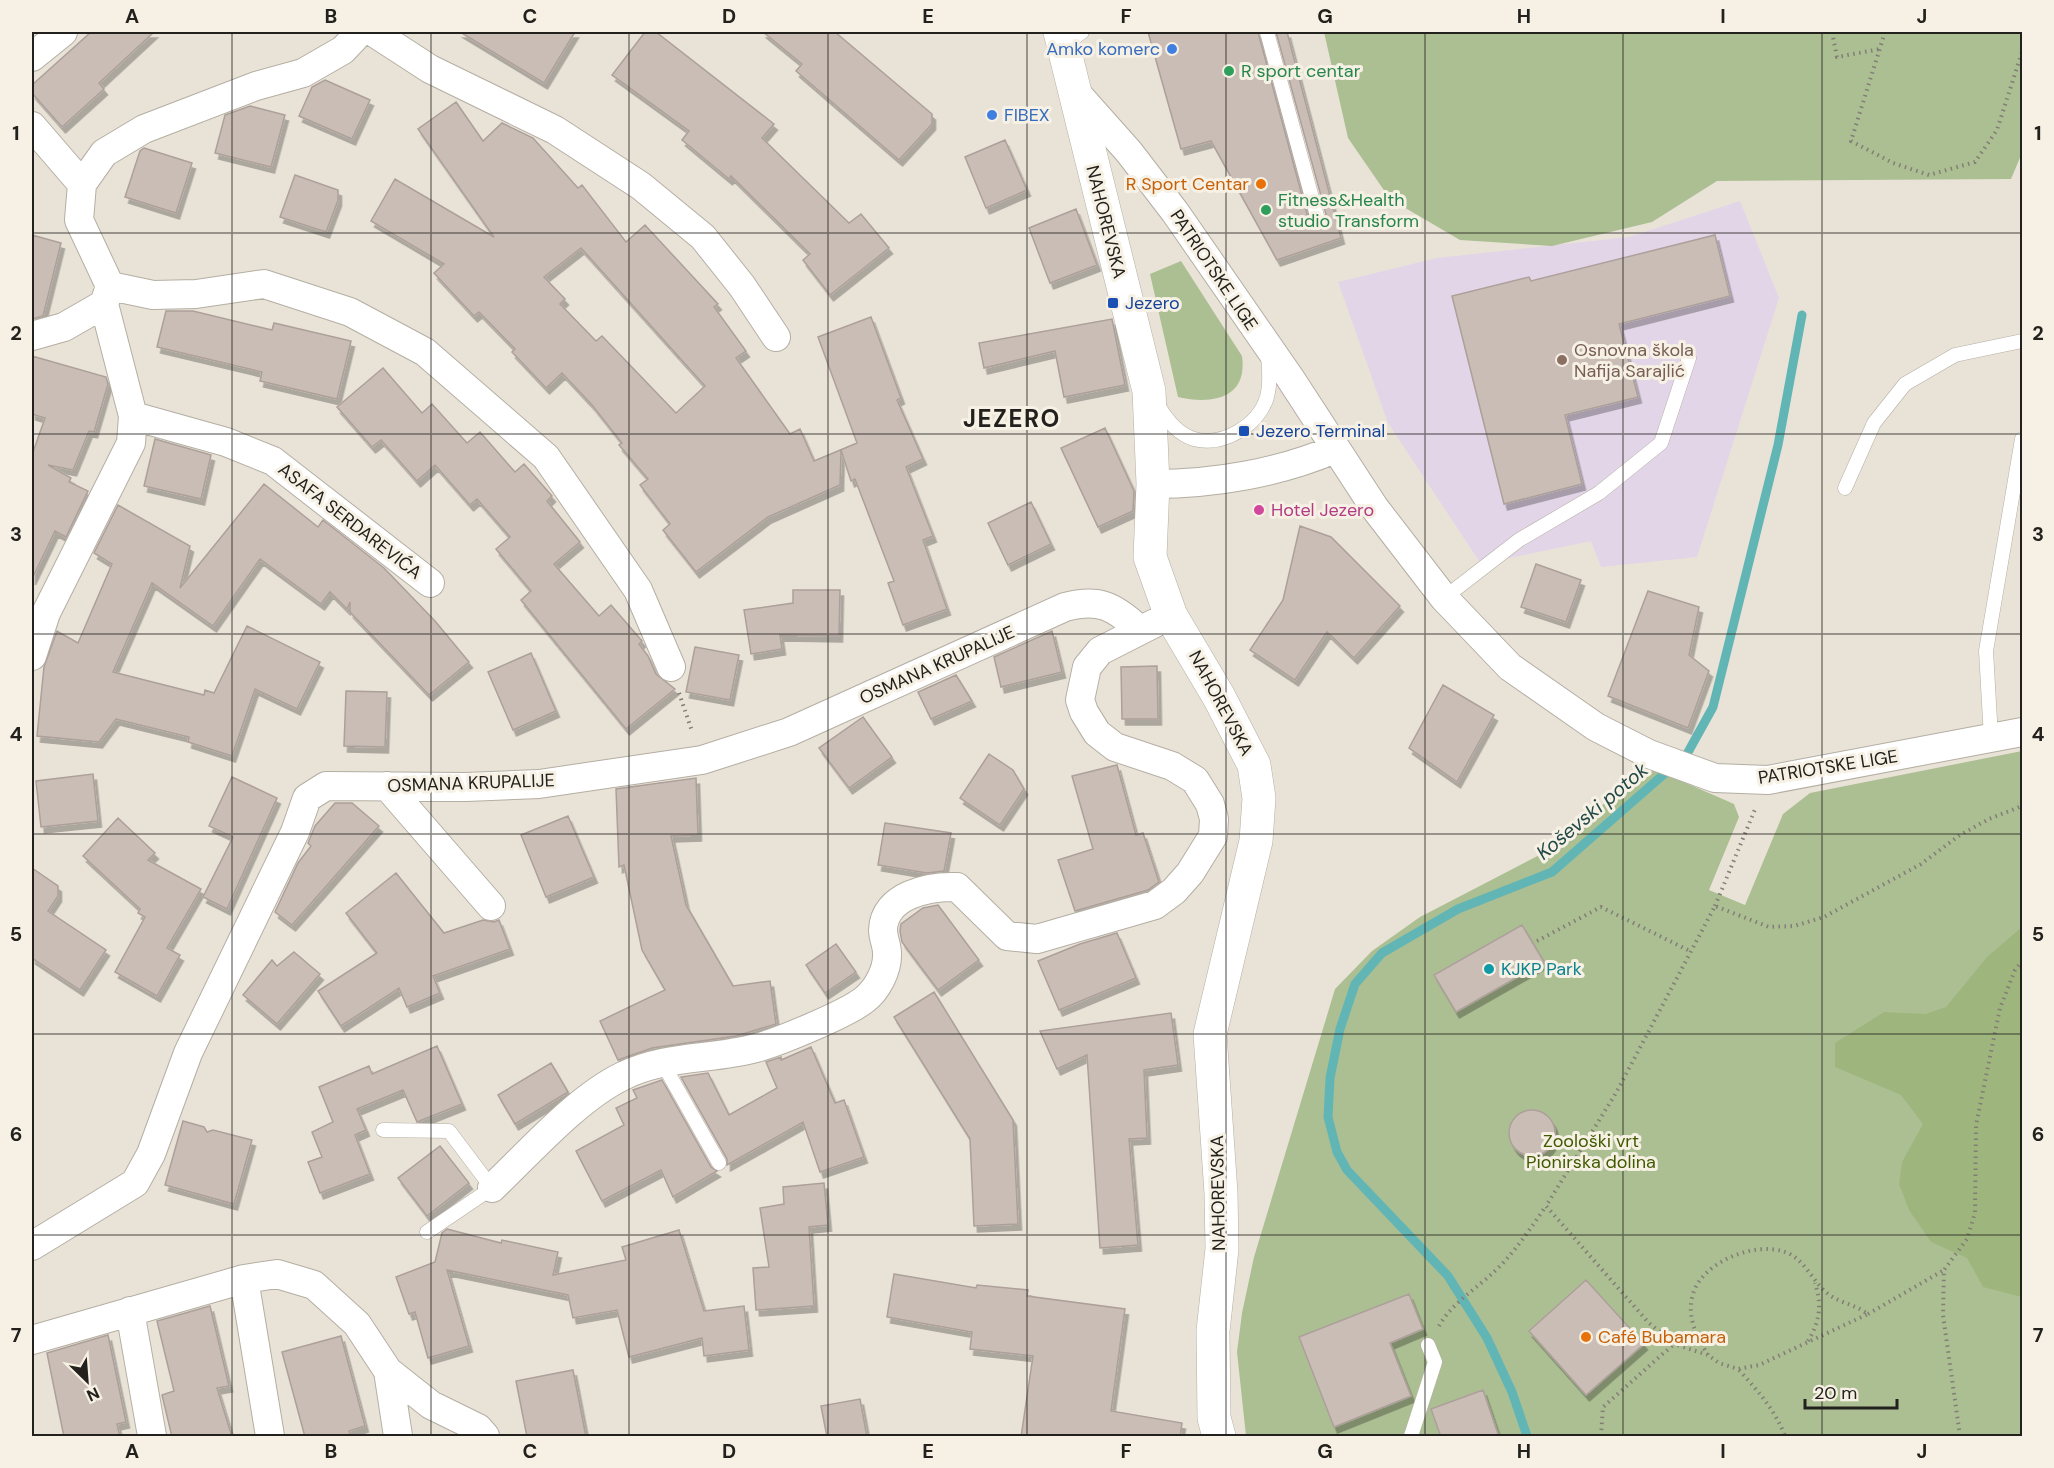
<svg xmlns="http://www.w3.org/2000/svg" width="2054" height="1468" font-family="'DM Sans',sans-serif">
  <defs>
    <filter id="shadow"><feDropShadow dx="3.5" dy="6" stdDeviation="0" flood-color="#0004"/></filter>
  </defs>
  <rect width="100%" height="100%" fill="#e9e3d7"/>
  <path fill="#e2d5e8" d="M1740 201 1779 298 1697 557 1601 567 1591 541 1481 564 1388 423 1338 282 1437 258 1629 237Z"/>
  <path fill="#acbf93" d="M1324 32H2022V153L2011 179 1717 181 1652 222 1552 246 1460 240 1390 199 1348 138Z
    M1181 261 1242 356C1248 398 1213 405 1178 397L1150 274Z
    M2022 751V1436H1246L1237 1352 1242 1313 1254 1257 1335 989 1372 951 1420 917 1553 848 1647 766 1734 804 1739 817 1709 890 1745 905 1783 814 1810 793Z"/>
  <path fill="#9eb67e" d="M2022 927V1297L1983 1287 1967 1258 1931 1242 1909 1210 1899 1184 1902 1162 1923 1124 1901 1095 1835 1067V1043L1884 1012 1925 1014 1946 1007 1987 957Z"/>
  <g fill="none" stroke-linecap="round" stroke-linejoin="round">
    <path stroke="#62b5b5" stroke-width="9" d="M1527 1436 1512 1392 1487 1338 1448 1276 1347 1170 1337 1152 1328 1117 1330 1078 1340 1029 1355 984 1382 953 1458 909 1552 872 1687 754 1713 707 1778 445 1802 315"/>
  </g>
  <path fill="#cabdb6" stroke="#ada09a" stroke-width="1.5" fill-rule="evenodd" filter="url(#shadow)" d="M91 32H154L99 83 104 89 62 127 32 93V85Z
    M460 32H575L544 83Z
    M645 32H656L774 124 762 138 849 223 861 214 889 248 830 295 803 260 810 254 731 176 729 179 682 140 689 131 612 75Z
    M763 32H835L932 114V124L899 160 796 71 802 64Z
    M1148 32H1258L1308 218 1311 223 1319 225 1324 222 1326 214 1276 32H1287L1341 238 1277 260 1211 141 1181 149Z
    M325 80 370 100 352 139 299 116 312 87Z
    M456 102 483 141 502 123 533 138 578 188 582 185 626 242 645 225 718 304 714 307 746 351 736 358 790 434 800 429 814 461 857 443 818 337 871 317 901 398 897 400 923 459 906 467 933 536 923 540 947 609 903 625 888 583 894 581 855 479 851 481 841 450 840 485 768 517 696 572 663 530 670 524 640 485 648 479 619 445 622 443 592 405 562 373 546 388 512 352 515 349 479 312 474 316 434 273 444 264 371 221 395 179 494 237 418 129ZM581 248 705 386 676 413 602 336 596 341 560 304 565 299 544 277Z
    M250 106 285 115 271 167 215 153 225 115Z
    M1005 140 1027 190 986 208 965 157Z
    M144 148 192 163 176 213 125 197 140 151Z
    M295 175 338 190V200L326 232 280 217Z
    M1076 209 1097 265 1050 283 1029 228Z
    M32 235 61 243 43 316 32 319Z
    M1715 235 1730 296 1619 324 1638 397 1565 415 1582 484 1504 504 1452 296 1529 277 1531 281Z
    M166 311H193L272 330 274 323 351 341 337 399 260 381 262 372 157 347Z
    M1112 319 1125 385 1064 397 1055 351 984 368 979 343Z
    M32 356 106 377 108 384 94 432 89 431 73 470 48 465 71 478 69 482 88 491 66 537 55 531 32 579V455L45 418 32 414Z
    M383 368 422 413 432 404 467 443 480 432 515 472 524 464 552 496 547 501 580 542 554 564 599 616 611 605 642 641 639 644 648 656 656 674 675 689 626 729 521 600 531 591 496 549 510 537 477 499 470 505 435 465 417 481 381 440 372 447 337 407Z
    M1105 428 1134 491 1133 511 1098 527 1061 448Z
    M155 439 211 455 201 499 144 486Z
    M264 484 318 527 323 520 384 568 435 621 469 662 429 695 350 612V602L347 609 330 592 321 604 260 559 213 626 152 583 113 672 204 695 205 690 214 693 247 626 320 662 297 709 255 689 232 756 188 742 189 737 116 719 99 742 37 736 44 667 57 631 78 643 112 564 94 553 118 505 190 546 180 588Z
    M1031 502 1051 544 1008 565 988 523Z
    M1300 526 1331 537 1400 606 1354 658 1327 632 1295 680 1250 650 1283 600Z
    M1536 564 1581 580 1566 622 1521 607Z
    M793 590H840L839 636 780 635 782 649 751 654 744 610 793 603Z
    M1648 591 1699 607 1689 655 1709 671 1688 728 1608 696Z
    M1052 631 1062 672 1001 687 994 657Z
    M695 647 739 655 730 700 686 692Z
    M531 653 556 711 513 730 488 672Z
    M1157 666 1158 719H1122L1121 667Z
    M956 675 972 701 931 719 918 692Z
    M1443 685 1494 715 1457 782 1409 748Z
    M346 691 387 692 385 747 344 746Z
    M863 717 892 757 849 788 819 748Z
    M989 754 1013 770 1024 789 1000 825 960 798Z
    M1117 765 1136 835 1143 833 1159 882 1148 890 1075 911 1058 860 1093 849 1072 776Z
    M93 774 98 821 41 827 36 781Z
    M232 777 277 798 227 909 203 897 233 837 209 826Z
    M696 778 698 835 671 836 686 905 733 986 770 981 776 1024 736 1036 652 1048 618 1060 600 1021 665 990 642 950 624 865 619 867 616 789Z
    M335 803H352L379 826 292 925 275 912 298 863 311 846 308 843 315 826Z
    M568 816 594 877 546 897 521 835Z
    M118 818 155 853 148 860 201 889 167 948 180 955 157 996 115 972 145 917 138 913 140 909 83 856Z
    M885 823 951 833 944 871 927 873 878 865Z
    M32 868 58 886V896L48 911 106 950 80 990 32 958Z
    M396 873 444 933 483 920 494 922 499 920 510 949 433 976 440 993 407 1007 399 988 341 1026 318 991 377 953 346 913Z
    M938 905 979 960 938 990 902 942 900 931 901 924 923 908Z
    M1522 925 1544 962 1456 1012 1434 975Z
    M1117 933 1136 978 1059 1010 1038 961 1080 944Z
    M836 944 856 972 825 993 806 965Z
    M294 952 320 974 277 1024 243 995 272 960 277 966Z
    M934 992 1013 1120 1018 1224 974 1226 970 1139 894 1017Z
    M1171 1013 1178 1065 1144 1070 1147 1138 1129 1139 1138 1245 1100 1248 1087 1055 1057 1069 1040 1031Z
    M437 1046 462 1104 417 1122 403 1090 357 1109 366 1130 355 1135 370 1174 320 1193 308 1162 322 1157 312 1132 333 1122 319 1087 369 1066 372 1074Z
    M811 1047 835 1103 844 1100 864 1157 820 1172 803 1122 727 1165V1159L681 1077 708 1073 729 1115 777 1088 766 1062 781 1057V1060Z
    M551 1063 568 1092 515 1124 498 1095Z
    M662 1080 711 1167 717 1171 673 1197 661 1170 602 1201 576 1151 624 1125 616 1108 637 1098 633 1090Z
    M1509 1133a23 23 0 1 1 46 0a23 23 0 1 1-46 0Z
    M183 1121 204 1127 207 1132 213 1130 252 1140 234 1204 165 1185Z
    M440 1146 469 1183 427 1216 398 1178Z
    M824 1183 828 1225 809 1227 814 1306 756 1310 753 1268 769 1267 760 1208 784 1204 783 1187Z
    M447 1229 501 1243 502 1240 558 1252 553 1275 626 1260 622 1247 679 1230 704 1311 744 1306 749 1350 704 1356 702 1338 629 1357 617 1310 573 1318 568 1295 447 1270 469 1346 428 1358 415 1312 409 1314 396 1277 435 1262 442 1233Z
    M894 1274 976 1288 977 1285 1028 1290 1027 1296 1125 1309 1111 1411 1182 1423 1180 1437H1021L1033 1356 970 1349 972 1332 887 1317Z
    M1586 1280 1644 1344 1586 1395 1529 1331Z
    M1409 1294 1423 1329 1390 1343 1411 1396 1334 1427 1299 1337Z
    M210 1306 229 1386 217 1388 232 1437H172L162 1395 174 1391 157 1321Z
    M108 1335 126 1422 117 1424 120 1437H64L47 1353Z
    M341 1336 365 1426 349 1431 351 1437H305L282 1352Z
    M573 1370 586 1437H527L516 1381Z
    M1483 1390 1499 1437H1441L1431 1409Z
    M860 1399 867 1437H827L821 1406Z"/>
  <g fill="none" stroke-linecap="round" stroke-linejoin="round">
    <g stroke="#b4aea3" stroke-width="15">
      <path id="service" d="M1267 32 1317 216
        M1064 45 1082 32
        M1158 405C1166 419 1177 434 1194 439 1223 447 1259 425 1267 397 1271 383 1269 369 1268 355
        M1845 488 1874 423 1905 384 1955 355 2022 341
        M1444 598 1519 540 1599 493 1661 443 1689 358
        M1991 738 1986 651 2022 439
        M662 1062 719 1163
        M383 1130 449 1131 492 1188 427 1232
        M1411 1436 1435 1362 1428 1345"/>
    </g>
    <g stroke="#b4aea3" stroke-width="30">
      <path id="minor" d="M373 32 430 69 555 130 641 186 703 237 742 286 776 337
        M32 57 63 32
        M1073 89 1129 152 1175 212 1290 378 1374 507 1444 598 1510 667 1596 727 1649 754 1715 778 1768 780 2022 732
        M32 126 82 184
        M110 286 79 220 82 184 104 153 144 129 256 86 303 73 343 50 360 32
        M32 336 64 327 104 304 110 286 153 295 196 294 264 284 350 312 425 352 546 457 638 590 671 667
        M133 416 226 442 273 461 430 583
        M1153 484C1214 484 1279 473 1335 449
        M32 656 46 613 131 443 133 416 104 304
        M387 786 491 906
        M492 1188C529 1153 577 1098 623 1076 665 1055 712 1060 756 1048 779 1042 846 1014 864 1000 877 990 888 970 887 953 887 945 883 938 883 930 884 895 929 886 957 887L1007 936 1037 939 1155 905 1174 891 1190 873 1213 836 1214 819 1210 804 1195 780 1172 766 1115 747 1097 733 1084 712 1080 700 1087 667 1100 651 1155 623
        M32 1246 135 1183 151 1154 188 1053 295 832 307 798 326 786 466 787 539 784 702 760 789 732 1065 607C1099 598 1114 606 1140 630
        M244 1279 270 1436
        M130 1311 152 1436
        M32 1340 244 1279 277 1274 314 1285 357 1324 388 1371 431 1405 478 1428 485 1436
        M388 1371 398 1436"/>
    </g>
    <g stroke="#b4aea3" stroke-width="34">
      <path id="tertiary" d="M1060 32 1149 391 1153 484 1150 557 1171 616 1219 697 1254 765 1259 798 1256 841 1210 1034 1221 1193 1222 1249 1213 1331 1214 1418 1219 1436"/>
    </g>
    <path stroke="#827e76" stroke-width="4" stroke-dasharray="1.5 4.5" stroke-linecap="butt" d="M1832 32 1837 57 1880 49
      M1885 32 1851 141 1893 163 1929 175 1975 162 1997 130 2022 52
      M679 693 692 731
      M1715 906 1756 807
      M1537 941 1601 907 1692 952
      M1868 1314 1944 1270
      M1439 1326C1451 1304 1477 1288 1495 1271 1515 1252 1530 1229 1546 1206
      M1808 1341C1820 1321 1822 1305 1815 1283
      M1708 1355C1697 1337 1686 1316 1693 1294 1702 1262 1755 1241 1785 1252 1805 1259 1812 1281 1827 1293 1839 1303 1854 1304 1868 1314L1759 1365 1738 1369 1719 1363 1708 1355 1674 1344 1649 1323 1546 1206 1616 1093 1715 906 1769 927 1794 926 1824 917 1921 864 1960 835 1989 819 2022 806
      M1739 1370C1758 1391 1775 1410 1785 1436
      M1601 1436 1603 1407 1674 1344
      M1960 1436 1943 1315 1944 1270 1967 1239 1975 1213 1976 1125 2000 1008 2015 970 2022 961"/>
    <use href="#service" stroke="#fff" stroke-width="14"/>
    <use href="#minor" stroke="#fff" stroke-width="28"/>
    <use href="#tertiary" stroke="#fff" stroke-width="33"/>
  </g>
  <path fill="none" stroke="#23211d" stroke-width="1.5" stroke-opacity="0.55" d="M232 32V1436M431 32V1436M629 32V1436M828 32V1436M1027 32V1436M1226 32V1436M1425 32V1436M1623 32V1436M1822 32V1436M32 233H2022M32 434H2022M32 634H2022M32 834H2022M32 1034H2022M32 1235H2022"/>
  <g fill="#3f7fe0" stroke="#f6f1e4" stroke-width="2">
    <circle cx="1172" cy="49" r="6"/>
    <circle cx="992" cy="115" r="6"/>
  </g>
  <g fill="#2e9e5b" stroke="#f6f1e4" stroke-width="2">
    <circle cx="1229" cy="71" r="6"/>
    <circle cx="1266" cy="210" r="6"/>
  </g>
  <g fill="#e8710a" stroke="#f6f1e4" stroke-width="2">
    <circle cx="1261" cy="184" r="6"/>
    <circle cx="1586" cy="1337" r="6"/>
  </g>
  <g fill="#1a4fb4" stroke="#f6f1e4" stroke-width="2">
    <rect x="1107" y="297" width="12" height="12" rx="3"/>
    <rect x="1238" y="425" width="12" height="12" rx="3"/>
  </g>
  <circle fill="#8d6e63" stroke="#f6f1e4" stroke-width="2" cx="1562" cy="360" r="6"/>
  <circle fill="#d1479c" stroke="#f6f1e4" stroke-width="2" cx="1259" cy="510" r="6"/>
  <circle fill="#0f9aa8" stroke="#f6f1e4" stroke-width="2" cx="1489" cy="969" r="6"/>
  <g text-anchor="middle" stroke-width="6" stroke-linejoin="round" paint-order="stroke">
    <g font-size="18" fill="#366cbe" stroke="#f6f1e4" text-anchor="end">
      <text x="1160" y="55">Amko komerc</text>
      <text x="1004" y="121" text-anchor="start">FIBEX</text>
    </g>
    <g font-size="18" fill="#27864d" stroke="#f6f1e4" text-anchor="start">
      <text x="1241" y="77">R sport centar</text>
      <text x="1278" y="206">Fitness&amp;Health<tspan x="1278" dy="21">studio Transform</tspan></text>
    </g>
    <g font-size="18" fill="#c56008" stroke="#f6f1e4" text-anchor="end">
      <text x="1249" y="190">R Sport Centar</text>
      <text x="1598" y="1343" text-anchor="start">Café Bubamara</text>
    </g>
    <g font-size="18" fill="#23211d" stroke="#f6f1e4">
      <text transform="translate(1106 222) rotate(76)" y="6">NAHOREVSKA</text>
      <text transform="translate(1214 270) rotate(56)" y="6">PATRIOTSKE LIGE</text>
      <text transform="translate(350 521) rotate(38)" y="6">ASAFA SERDAREVIĆA</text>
      <text transform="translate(937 665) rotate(-24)" y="6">OSMANA KRUPALIJE</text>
      <text transform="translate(1221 703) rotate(62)" y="6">NAHOREVSKA</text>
      <text transform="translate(1828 767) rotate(-9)" y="6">PATRIOTSKE LIGE</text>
      <text transform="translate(471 783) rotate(-2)" y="6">OSMANA KRUPALIJE</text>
      <text transform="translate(1218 1193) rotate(-91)" y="6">NAHOREVSKA</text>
    </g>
    <g font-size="18" fill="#164399" stroke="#f6f1e4" text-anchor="start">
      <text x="1125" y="309">Jezero</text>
      <text x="1256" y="437">Jezero Terminal</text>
    </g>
    <g font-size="18" fill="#785e54" stroke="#f6f1e4" text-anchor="start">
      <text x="1574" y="356">Osnovna škola<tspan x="1574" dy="21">Nafija Sarajlić</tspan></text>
    </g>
    <g font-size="18" fill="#b23c85" stroke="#f6f1e4" text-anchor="start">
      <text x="1271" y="516">Hotel Jezero</text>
    </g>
    <g font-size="18" fill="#0d838f" stroke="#f6f1e4" text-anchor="start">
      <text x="1501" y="975">KJKP Park</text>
    </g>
    <g font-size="18" fill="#3f5a01" stroke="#f6f1e4">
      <text x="1591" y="1147">Zoološki vrt<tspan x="1591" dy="21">Pionirska dolina</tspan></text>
    </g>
    <g font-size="20" font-style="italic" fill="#224949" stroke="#f6f1e4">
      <text transform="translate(1592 811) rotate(-40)" y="7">Koševski potok</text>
    </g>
    <g font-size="24" font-weight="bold" letter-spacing="1.5" fill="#23211d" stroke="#f6f1e4">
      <text x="1012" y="427">JEZERO</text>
    </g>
  </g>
  <rect width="2054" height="1468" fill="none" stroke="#f6f1e4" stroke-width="66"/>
  <g transform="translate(87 1381) rotate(155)" stroke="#f6f1e4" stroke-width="4.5" paint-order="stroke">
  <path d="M0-4.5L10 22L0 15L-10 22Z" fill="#23211d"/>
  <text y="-9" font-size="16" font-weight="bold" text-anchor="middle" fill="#23211d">N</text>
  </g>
  <path d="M1805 1399v9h92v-9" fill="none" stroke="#23211d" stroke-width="3"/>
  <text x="1814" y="1399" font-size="18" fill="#23211d" stroke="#f6f1e4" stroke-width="4.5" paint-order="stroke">20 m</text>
  <rect x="33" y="33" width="1988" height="1402" fill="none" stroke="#23211d" stroke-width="2"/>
  <g font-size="20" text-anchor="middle" font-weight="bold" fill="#23211d">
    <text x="132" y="23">A</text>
    <text x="331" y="23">B</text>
    <text x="530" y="23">C</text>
    <text x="729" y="23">D</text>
    <text x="928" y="23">E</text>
    <text x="1126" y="23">F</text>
    <text x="1325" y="23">G</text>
    <text x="1524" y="23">H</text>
    <text x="1723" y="23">I</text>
    <text x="1922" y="23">J</text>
    <text x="16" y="140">1</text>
    <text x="2038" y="140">1</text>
    <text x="16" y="340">2</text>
    <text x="2038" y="340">2</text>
    <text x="16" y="541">3</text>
    <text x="2038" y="541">3</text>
    <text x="16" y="741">4</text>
    <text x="2038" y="741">4</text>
    <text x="16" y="941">5</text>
    <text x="2038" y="941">5</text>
    <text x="16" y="1141">6</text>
    <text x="2038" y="1141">6</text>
    <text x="16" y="1342">7</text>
    <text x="2038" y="1342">7</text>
    <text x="132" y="1458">A</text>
    <text x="331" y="1458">B</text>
    <text x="530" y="1458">C</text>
    <text x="729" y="1458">D</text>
    <text x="928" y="1458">E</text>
    <text x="1126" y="1458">F</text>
    <text x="1325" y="1458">G</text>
    <text x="1524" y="1458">H</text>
    <text x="1723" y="1458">I</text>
    <text x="1922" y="1458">J</text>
  </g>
</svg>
